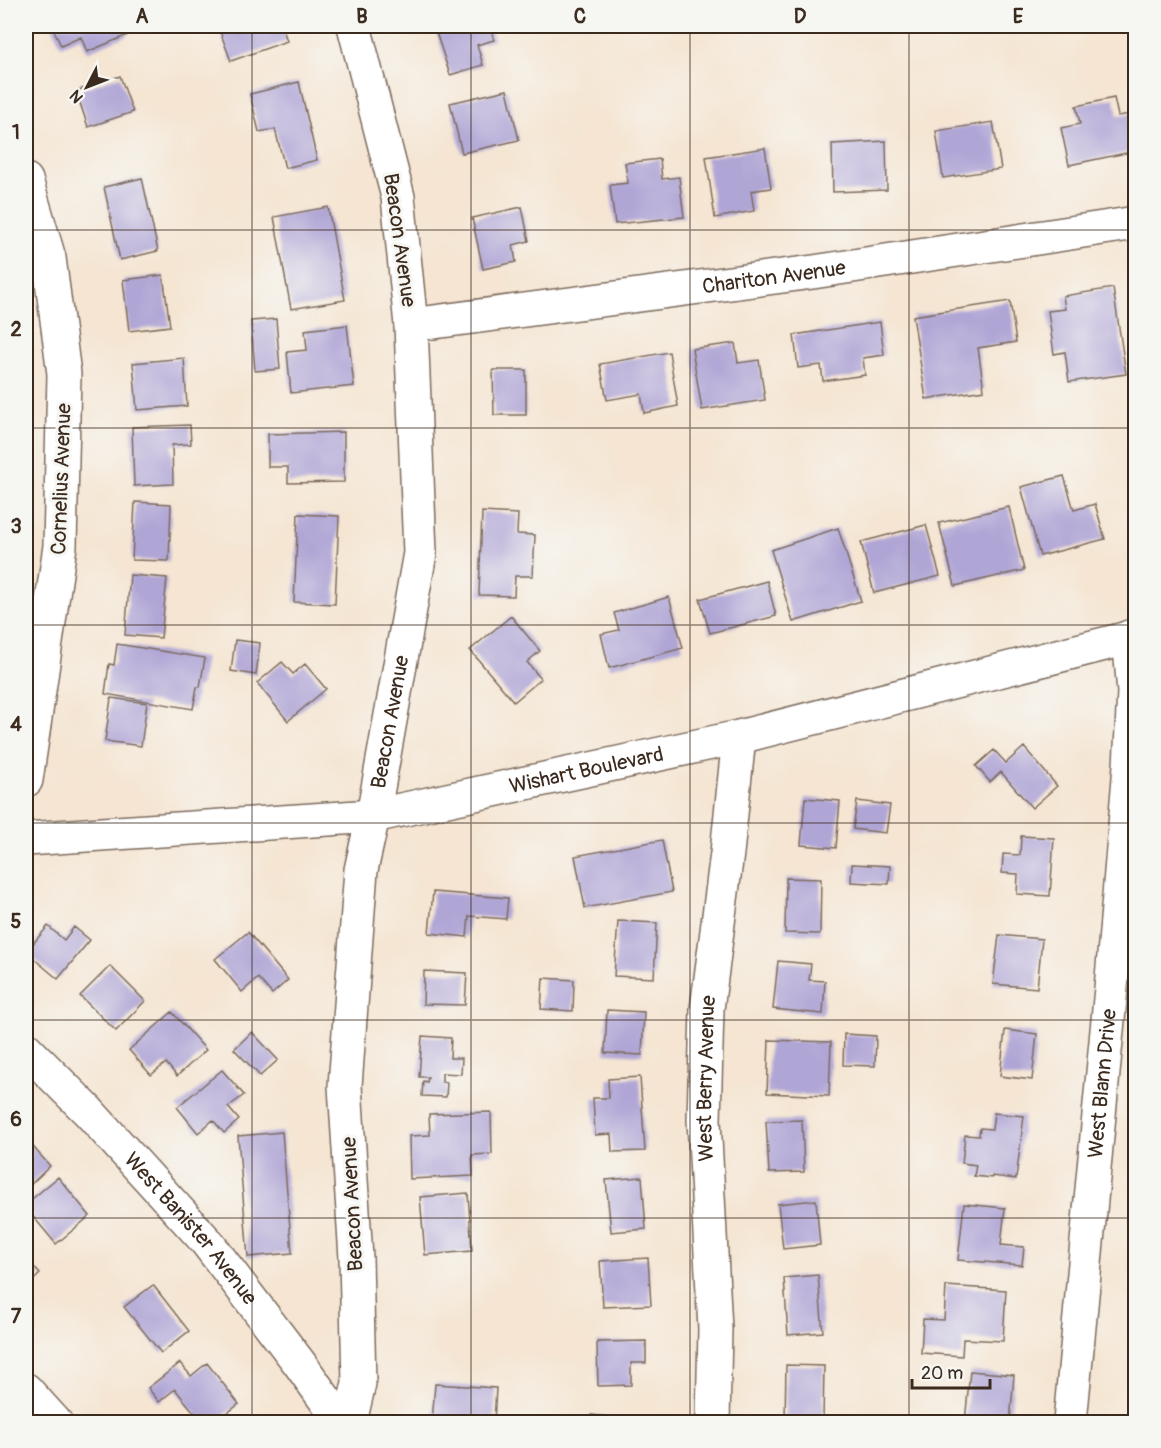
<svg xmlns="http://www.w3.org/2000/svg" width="1161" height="1448" font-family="Pangolin,sans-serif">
  <rect width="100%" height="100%" fill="#f6f6f2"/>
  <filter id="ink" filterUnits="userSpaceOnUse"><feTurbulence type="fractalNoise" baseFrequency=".0167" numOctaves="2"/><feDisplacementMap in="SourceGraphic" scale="12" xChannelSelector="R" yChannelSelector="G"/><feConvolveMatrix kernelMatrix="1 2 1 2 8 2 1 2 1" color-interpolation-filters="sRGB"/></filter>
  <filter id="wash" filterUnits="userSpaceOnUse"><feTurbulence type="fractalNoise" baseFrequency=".008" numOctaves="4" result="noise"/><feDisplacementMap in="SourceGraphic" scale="24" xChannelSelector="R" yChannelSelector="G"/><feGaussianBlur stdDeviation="1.35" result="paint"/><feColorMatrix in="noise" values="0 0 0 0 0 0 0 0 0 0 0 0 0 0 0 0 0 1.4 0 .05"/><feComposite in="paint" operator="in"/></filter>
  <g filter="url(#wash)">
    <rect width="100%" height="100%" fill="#f5e5d2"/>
    <g id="blocks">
      <path fill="#b0a6d6" d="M52 26H123L128 35 87 52 81 37 61 46Z
        M218 26H282L287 41 231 61Z
        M434 26H490L494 40 477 45 483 65 450 75Z
        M120 76 133 112 88 127 76 91Z
        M299 82 317 160 285 168 275 129 259 132 250 94Z
        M507 90 519 140 462 153 450 103Z
        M1114 98 1118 116 1136 113V151L1069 165 1061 128 1080 124 1076 106Z
        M993 122 1001 169 943 178 936 131Z
        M886 141 887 190 833 192 832 144Z
        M765 148 771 188 751 191 754 211 715 218 706 157Z
        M660 159 662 179 679 177 684 217 615 224 610 185 628 183 625 163Z
        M142 178 158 251 120 260 104 187Z
        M328 207 345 300 291 309 274 217Z
        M522 207 529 241 513 245 516 262 483 269 472 218Z
        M163 275 170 326 129 331 123 280Z
        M1113 288 1126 374 1069 382 1065 352 1054 354 1048 311 1065 309 1063 296Z
        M1010 301 1016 342 978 348 984 390 926 399 913 316Z
        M276 319 280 369 255 371 251 321Z
        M880 322 884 355 863 358 865 375 823 381 821 365 798 368 794 335Z
        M347 325 354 386 291 393 287 352 307 350 305 330Z
        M735 343 738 363 759 360 765 400 702 410 692 349Z
        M669 352 678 406 644 413 641 394 607 400 600 364Z
        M184 358 187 406 137 410 133 363Z
        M493 370H526V415H494Z
        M190 425 191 444 172 445 173 484 134 486 132 427Z
        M344 432V482L288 483V467H268V434Z
        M1064 476 1074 510 1095 504 1105 539 1040 556 1021 487Z
        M135 502 171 504 169 561 132 560Z
        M1009 507 1024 570 955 586 939 523Z
        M482 512 518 514 517 534 535 535 533 576H515L514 596 479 595Z
        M298 514 339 516 335 604 294 602Z
        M926 525 940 576 874 593 861 542Z
        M838 528 861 601 793 622 771 550Z
        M130 575 167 578 161 638 125 635Z
        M767 581 776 616 710 633 700 599Z
        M669 597 683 648 609 668 601 634 619 630 614 613Z
        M511 616 540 651 527 662 541 679 514 702 470 650Z
        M235 640 260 643 256 675 231 671Z
        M117 644 205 658 200 687H197L193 709 105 694 109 664 114 665Z
        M282 662 293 674 305 664 326 689 288 721 257 683Z
        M111 698 147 703 141 746 105 741Z
        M1024 747 1057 786 1032 808 1001 772 990 782 976 766 994 750 1006 763Z
        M805 798 840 801 836 848 801 845Z
        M857 801 890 805 886 833 853 829Z
        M1021 836 1054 838 1050 896 1017 894 1018 874 1002 873 1003 854 1020 855Z
        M662 840 672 892 585 908 575 856Z
        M852 864 890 866 889 884 851 882Z
        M786 878 821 879 820 934 785 933Z
        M433 892 508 898 506 919 469 916 467 937 429 933Z
        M618 921 657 923 654 978 614 976Z
        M48 926 64 940 74 927 90 940 58 979 26 952Z
        M248 932 288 980 272 994 258 978 242 992 215 959Z
        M999 935 1042 939 1037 988 993 984Z
        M778 961 811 964 809 980 825 981 823 1014 773 1009Z
        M110 966 145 1001 116 1031 80 996Z
        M424 971 467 973 465 1005 423 1004Z
        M543 978 574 980 573 1011 541 1009Z
        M607 1010 644 1012 642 1055 605 1053Z
        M172 1012 206 1050 177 1076 166 1063 151 1075 129 1050Z
        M1005 1030 1037 1034 1032 1080 1000 1076Z
        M252 1032 278 1060 260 1076 234 1049Z
        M844 1034 876 1036 875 1066 843 1065Z
        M422 1036 451 1038 450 1058H462L461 1074 442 1073V1082L447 1083 446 1097 422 1096 423 1081 427 1082 428 1077H419Z
        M769 1040 831 1042 829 1096 767 1093Z
        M222 1070 244 1095 228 1107 239 1120 224 1133 213 1120 198 1133 177 1107Z
        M640 1077 645 1151 612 1152 611 1134 595 1135 593 1098H609L608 1079Z
        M491 1112 492 1154 472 1155 473 1176 410 1179 409 1136 430 1135 429 1114Z
        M994 1113 1024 1116 1016 1179 992 1176V1178L974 1176 976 1165 962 1163 965 1135 979 1136 980 1128 992 1129Z
        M802 1120 804 1172 769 1173 766 1121Z
        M282 1132 292 1253 248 1257 238 1136Z
        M26 1139 50 1166 26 1189Z
        M58 1177 90 1216 56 1244 26 1208V1204Z
        M642 1177 646 1229 611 1232 606 1180Z
        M468 1193 472 1251 425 1255 420 1197Z
        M816 1200 820 1245 783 1249 778 1204Z
        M964 1204 1005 1208 1001 1245 1024 1247 1022 1265 958 1260Z
        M26 1258 40 1274 26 1287Z
        M648 1258 651 1305 603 1307 600 1261Z
        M818 1275 823 1332 788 1335 784 1278Z
        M153 1285 189 1331 161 1353 124 1307Z
        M946 1286 1006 1290 1003 1341 963 1339 962 1356 921 1353 923 1319 944 1320Z
        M646 1341V1363H631V1385L598 1386 597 1342Z
        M180 1363 191 1376 207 1363 239 1404 215 1422H202L175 1389 159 1402 148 1388Z
        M786 1365 824 1366 823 1421 785 1420Z
        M970 1371 1014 1375 1010 1422H965Z
        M435 1384 496 1388 494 1422H432Z
        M591 1415 642 1421V1422H590Z"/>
    </g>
  </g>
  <g filter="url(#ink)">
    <use href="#blocks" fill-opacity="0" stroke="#7c6b5d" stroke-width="1.5"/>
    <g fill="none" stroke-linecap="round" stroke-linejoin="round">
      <g stroke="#7c6b5d" stroke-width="36">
        <g id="minor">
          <path d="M26 180 49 258 64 374 60 546 26 780"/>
          <path id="s1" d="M411 325 813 272 1136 223"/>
          <path id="s2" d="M26 839 373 816 739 737 1136 636"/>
          <path id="s3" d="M26 1049 88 1111 206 1241 300 1364 341 1422"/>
          <path d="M26 1390 55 1422"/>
          <path id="s4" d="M350 1422 359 1383 356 1258 345 1086 361 870 373 816 420 553 411 325 398 197 354 26"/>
          <path id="s5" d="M713 1422 715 1329 704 1120 707 1009 727 853 739 737"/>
          <path id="s6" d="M1070 1422 1113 967 1130 766 1134 692 1129 637"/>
        </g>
      </g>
      <use href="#minor" stroke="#fff" stroke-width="33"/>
    </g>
  </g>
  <path fill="none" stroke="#3b2a1e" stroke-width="1.5" stroke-opacity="0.55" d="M252 26V1422M471 26V1422M690 26V1422M909 26V1422M26 230H1136M26 428H1136M26 625H1136M26 823H1136M26 1020H1136M26 1218H1136"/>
  <g text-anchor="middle" stroke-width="6" stroke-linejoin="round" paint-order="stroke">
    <g font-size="21" fill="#3b2a1e" stroke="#f6f6f2">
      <text transform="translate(400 240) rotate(82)" y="7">Beacon Avenue</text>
      <text dy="7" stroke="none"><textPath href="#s1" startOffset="366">Chariton Avenue</textPath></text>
      <text transform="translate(61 479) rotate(-88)" y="7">Cornelius Avenue</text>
      <text dy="7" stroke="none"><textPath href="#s4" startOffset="705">Beacon Avenue</textPath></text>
      <text dy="7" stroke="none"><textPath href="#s2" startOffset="566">Wishart Boulevard</textPath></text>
      <text dy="7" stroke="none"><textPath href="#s5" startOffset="344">West Berry Avenue</textPath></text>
      <text dy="7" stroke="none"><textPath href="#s6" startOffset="340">West Blann Drive</textPath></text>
      <text transform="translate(352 1204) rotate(-93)" y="7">Beacon Avenue</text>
      <text dy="7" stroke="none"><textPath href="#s3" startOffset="244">West Banister Avenue</textPath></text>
    </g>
  </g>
  <rect width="1161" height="1448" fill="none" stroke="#f6f6f2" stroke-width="66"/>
  <g transform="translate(87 87) rotate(228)" stroke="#f6f6f2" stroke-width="4.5" paint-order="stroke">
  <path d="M0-4.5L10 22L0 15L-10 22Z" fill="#3b2a1e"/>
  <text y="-9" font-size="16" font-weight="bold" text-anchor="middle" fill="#3b2a1e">N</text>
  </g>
  <path d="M912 1379v9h78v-9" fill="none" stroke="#3b2a1e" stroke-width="3"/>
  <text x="921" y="1379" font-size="18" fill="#3b2a1e" stroke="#f6f6f2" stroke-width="4.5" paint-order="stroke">20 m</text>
  <rect x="33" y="33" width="1095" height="1382" fill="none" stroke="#3b2a1e" stroke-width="2"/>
  <g font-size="20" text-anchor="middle" font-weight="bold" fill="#3b2a1e">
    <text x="142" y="23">A</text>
    <text x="362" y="23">B</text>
    <text x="580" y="23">C</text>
    <text x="800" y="23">D</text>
    <text x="1018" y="23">E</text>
    <text x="16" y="139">1</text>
    <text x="16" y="336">2</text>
    <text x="16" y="533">3</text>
    <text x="16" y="731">4</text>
    <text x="16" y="928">5</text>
    <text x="16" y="1126">6</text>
    <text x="16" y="1323">7</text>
  </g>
</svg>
